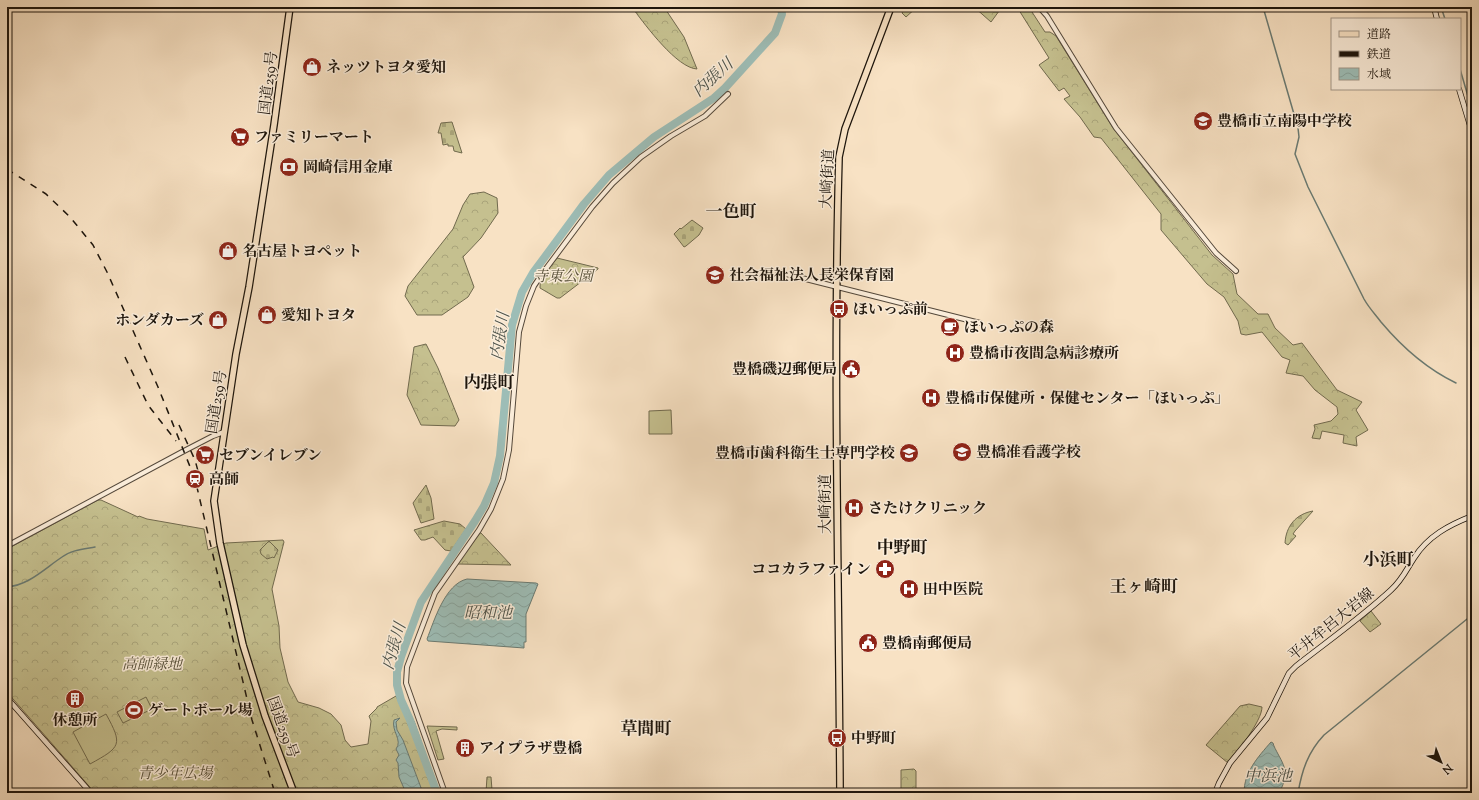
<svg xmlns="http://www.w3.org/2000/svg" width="1479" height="800" font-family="'Sorts Mill Goudy','Noto Serif JP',serif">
  <defs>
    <pattern id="forest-crowns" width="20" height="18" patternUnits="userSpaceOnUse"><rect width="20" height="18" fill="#c5c08f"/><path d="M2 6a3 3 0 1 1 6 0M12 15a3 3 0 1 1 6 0" fill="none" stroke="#a9a47a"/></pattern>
    <pattern id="cemetery-stones" width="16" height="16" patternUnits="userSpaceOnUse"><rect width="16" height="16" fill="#c5c08f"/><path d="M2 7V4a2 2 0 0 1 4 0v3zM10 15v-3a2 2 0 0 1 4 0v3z" fill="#a9a47a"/></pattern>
    <pattern id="water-waves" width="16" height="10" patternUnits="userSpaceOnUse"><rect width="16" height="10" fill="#9dbdb6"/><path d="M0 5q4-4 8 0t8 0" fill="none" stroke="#87a29b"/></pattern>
  </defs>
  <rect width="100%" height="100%" fill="#f8e2c4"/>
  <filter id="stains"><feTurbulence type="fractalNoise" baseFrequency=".005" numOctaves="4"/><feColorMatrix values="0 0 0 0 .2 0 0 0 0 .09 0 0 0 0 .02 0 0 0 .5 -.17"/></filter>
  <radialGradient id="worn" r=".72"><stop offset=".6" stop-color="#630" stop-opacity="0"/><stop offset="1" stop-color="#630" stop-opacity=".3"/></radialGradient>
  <path fill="url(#forest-crowns)" stroke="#716a4e" d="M639 7H664L684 37 697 69C677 68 646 26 634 10Z
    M905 7H917L906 17 902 13Z
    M974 7H1002L991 22Z
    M1017 7H1031L1032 12 1045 32H1050L1056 36 1113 128 1212 255 1233 274 1237 294 1258 314H1268L1275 328 1293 345 1302 343 1337 390 1362 402 1356 410 1368 430 1356 437 1357 446 1343 443 1344 435 1322 431 1320 439 1312 438 1315 429 1314 425 1331 421 1338 414 1337 407 1315 390 1303 376 1286 373 1290 360 1282 357 1262 332 1246 335 1241 334 1238 321 1224 297 1207 284 1161 230V214L1101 138 1094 137 1080 117 1064 99 1070 96 1064 88 1059 91 1039 65 1049 58Z
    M484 192 497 198 498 213 481 238 463 257 474 287 468 297 442 315H417L405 296 408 286 453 229 463 205 470 194Z
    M557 258 598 268V269L560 298H557L540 288C539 277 551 266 557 258Z
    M426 344 438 368 459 420 455 426 421 425 407 395 414 347Z
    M98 500H101L138 517 139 516 147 519 204 529 208 550 226 543 283 540 284 542 272 589 279 626 280 648 288 682 298 702 319 708 331 714 341 725 345 740 351 747 368 744 371 721 369 716 377 708V707L396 696 409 722 414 721 439 793H95L7 692V549Z
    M480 533H481L511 565 457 564Z
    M1371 611 1381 624 1370 632 1360 621Z
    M1249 704 1262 707C1262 721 1237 752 1228 763L1206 745 1240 706Z
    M427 726 457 727V730L442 729 436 731 444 759 438 760Z
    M914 769 916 771V793H901V770Z
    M487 777H491L492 790 490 793H455L453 789 486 792Z"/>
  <path fill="url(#cemetery-stones)" stroke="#716a4e" d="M452 122 462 153 454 151 453 146H448V144L443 145 441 133H438L441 123Z
    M692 220 703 228 699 235 686 246 684 247 674 234 680 228 681 229Z
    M426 485 431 498 434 519 421 523 413 503Z
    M1313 511 1295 531 1293 534 1296 536 1288 545 1285 543C1286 526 1296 514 1313 511Z
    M444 521 460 524 466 529 451 551 445 550 433 537 425 540H421L414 530Z
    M269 541 278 550 274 558 273 557 267 559 261 554 260 550Z"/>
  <path fill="#c5c08f" stroke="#716a4e" d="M671 410 672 434H649V411Z
    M146 697 152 709 123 723 117 712Z
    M106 714C123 745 121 747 90 764L73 732Z"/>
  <path fill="url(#water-waves)" stroke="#6a7a72" d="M467 579 536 583 538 584 526 614V642H524V648L428 641 427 639C434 621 445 584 467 579Z
    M400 718 396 722 397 730 403 740 423 793H406L399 777 398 763 396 760 399 755 396 749C403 740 391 731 394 720Z
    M1271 742 1273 743C1274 747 1276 750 1278 754 1287 770 1288 776 1279 793H1244C1244 772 1258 757 1271 742Z"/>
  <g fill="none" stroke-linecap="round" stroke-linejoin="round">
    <path stroke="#6a7a72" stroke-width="1.5" d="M1263 7 1298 128 1299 137 1295 154 1308 187 1364 299C1369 308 1375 314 1381 322 1402 347 1427 369 1456 383
      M1441 7 1445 19
      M1460 69 1472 110
      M7 587C29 585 44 569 62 557 71 550 84 549 95 547
      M1298 793C1302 770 1308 752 1324 735L1472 615"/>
    <path stroke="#9dbdb6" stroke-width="8" d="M437 793 410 720 401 700 397 685V672L401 657 421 602 475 521 484 506 494 483 500 456 512 325 522 292 533 273 584 204 609 175 654 137 714 98 725 88 775 33 782 14 781 7"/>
    <g stroke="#54483a" stroke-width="6">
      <path id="tertiary" d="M1039 7 1047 16 1116 128 1216 253 1236 271
        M778 272 980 323
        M7 546 184 451 213 436 224 432
        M445 793 406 683 407 667 435 593 479 530 491 509 503 479 509 450 519 332 526 306 534 286 542 274 592 207 613 183 641 157 671 136 705 116 728 94"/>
    </g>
    <g stroke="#1d150c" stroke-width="6">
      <path id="secondary" d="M1434 7 1437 19
        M1459 89 1472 132
        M7 698 91 793
        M1215 793 1219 783 1230 763 1267 718 1289 673 1296 666C1328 641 1362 617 1391 590 1403 579 1406 570 1414 558 1428 536 1449 525 1472 516"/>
    </g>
    <g stroke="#1d150c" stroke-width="8">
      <path id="primary" d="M840 793C839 581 833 369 839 157L845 129 891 7"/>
    </g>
    <g stroke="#1d150c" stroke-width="8">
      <path id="trunk" d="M290 7 274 125 249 287 236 354 214 501 220 543 243 645 265 716 294 793"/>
    </g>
    <use href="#tertiary" stroke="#faecd9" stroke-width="4"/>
    <use href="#secondary" stroke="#faecd9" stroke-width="4.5"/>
    <use href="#primary" stroke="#f8e2c4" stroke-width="5.5"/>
    <use href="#trunk" stroke="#f8e2c4" stroke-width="5.5"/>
    <path stroke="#1d150c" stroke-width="1.5" stroke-dasharray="7 7" stroke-linecap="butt" d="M7 169 46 194 70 217 93 245 107 272 158 387 195 479 252 720 275 793
      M125 357 148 405 176 441
      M179 425 195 460 201 482"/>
  </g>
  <defs>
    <g id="shop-disc" transform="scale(1)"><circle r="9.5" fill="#8f2418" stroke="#faecd9"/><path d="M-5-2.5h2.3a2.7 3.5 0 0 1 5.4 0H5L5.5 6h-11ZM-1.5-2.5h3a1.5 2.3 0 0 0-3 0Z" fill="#fff"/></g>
    <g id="school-disc" transform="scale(1)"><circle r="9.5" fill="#8f2418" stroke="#faecd9"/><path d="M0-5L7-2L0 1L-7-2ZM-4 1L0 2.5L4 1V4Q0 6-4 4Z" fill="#fff"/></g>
    <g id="supermarket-disc" transform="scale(1)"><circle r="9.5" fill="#8f2418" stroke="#faecd9"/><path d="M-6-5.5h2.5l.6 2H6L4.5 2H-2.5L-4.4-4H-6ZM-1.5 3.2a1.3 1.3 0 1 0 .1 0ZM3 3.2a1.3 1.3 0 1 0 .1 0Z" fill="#fff"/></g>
    <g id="bank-disc" transform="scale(1)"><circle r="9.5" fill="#8f2418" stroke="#faecd9"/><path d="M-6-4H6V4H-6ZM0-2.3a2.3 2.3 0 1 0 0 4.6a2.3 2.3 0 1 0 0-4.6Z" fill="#fff"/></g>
    <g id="bus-disc" transform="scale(1)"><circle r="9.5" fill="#8f2418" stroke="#faecd9"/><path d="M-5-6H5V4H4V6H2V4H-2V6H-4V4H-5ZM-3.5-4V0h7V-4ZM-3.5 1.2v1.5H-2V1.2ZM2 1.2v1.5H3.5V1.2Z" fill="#fff"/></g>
    <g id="cafe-disc" transform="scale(1)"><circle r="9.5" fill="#8f2418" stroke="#faecd9"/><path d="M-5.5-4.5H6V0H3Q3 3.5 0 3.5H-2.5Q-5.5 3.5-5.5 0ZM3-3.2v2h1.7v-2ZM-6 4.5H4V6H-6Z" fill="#fff"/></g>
    <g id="hospital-disc" transform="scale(1)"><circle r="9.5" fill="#8f2418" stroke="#faecd9"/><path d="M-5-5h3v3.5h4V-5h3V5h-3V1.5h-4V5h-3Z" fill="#fff"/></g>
    <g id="civic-disc" transform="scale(1)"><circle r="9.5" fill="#8f2418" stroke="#faecd9"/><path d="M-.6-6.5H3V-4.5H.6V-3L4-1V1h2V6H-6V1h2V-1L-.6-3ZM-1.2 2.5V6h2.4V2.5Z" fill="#fff"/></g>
    <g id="university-disc" transform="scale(1)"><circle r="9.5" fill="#8f2418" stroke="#faecd9"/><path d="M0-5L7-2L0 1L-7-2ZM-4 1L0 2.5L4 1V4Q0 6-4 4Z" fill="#fff"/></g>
    <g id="station-disc" transform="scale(1)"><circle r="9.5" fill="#8f2418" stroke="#faecd9"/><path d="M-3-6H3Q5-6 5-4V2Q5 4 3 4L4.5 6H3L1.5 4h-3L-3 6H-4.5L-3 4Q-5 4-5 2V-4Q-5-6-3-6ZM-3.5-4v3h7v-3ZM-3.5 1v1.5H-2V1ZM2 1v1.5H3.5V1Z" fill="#fff"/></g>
    <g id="pharmacy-disc" transform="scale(1)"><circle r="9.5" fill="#8f2418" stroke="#faecd9"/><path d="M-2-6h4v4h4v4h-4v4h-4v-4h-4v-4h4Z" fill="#fff"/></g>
    <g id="building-disc" transform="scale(1)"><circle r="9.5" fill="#8f2418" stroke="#faecd9"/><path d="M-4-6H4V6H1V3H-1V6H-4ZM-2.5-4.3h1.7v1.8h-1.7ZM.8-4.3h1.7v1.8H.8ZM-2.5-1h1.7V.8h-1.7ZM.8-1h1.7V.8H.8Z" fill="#fff"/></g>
    <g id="stadium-disc" transform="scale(1)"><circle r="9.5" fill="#8f2418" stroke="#faecd9"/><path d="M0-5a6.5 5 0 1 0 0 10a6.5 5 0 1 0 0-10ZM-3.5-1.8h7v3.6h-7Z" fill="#fff"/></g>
  </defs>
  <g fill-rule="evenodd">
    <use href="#shop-disc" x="312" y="67"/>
    <use href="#school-disc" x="1203" y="121"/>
    <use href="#supermarket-disc" x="240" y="137"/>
    <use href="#bank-disc" x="289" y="167"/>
    <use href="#shop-disc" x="228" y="251"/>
    <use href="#school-disc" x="715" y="275"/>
    <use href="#bus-disc" x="839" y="309"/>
    <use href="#shop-disc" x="267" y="315"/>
    <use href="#shop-disc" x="218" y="320"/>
    <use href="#cafe-disc" x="950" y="327"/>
    <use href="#hospital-disc" x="955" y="353"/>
    <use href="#civic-disc" x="851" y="369"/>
    <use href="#hospital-disc" x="931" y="398"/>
    <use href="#university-disc" x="962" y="452"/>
    <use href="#university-disc" x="909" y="453"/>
    <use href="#supermarket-disc" x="205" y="455"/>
    <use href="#station-disc" x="195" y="479"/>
    <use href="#hospital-disc" x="854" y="508"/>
    <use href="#pharmacy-disc" x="885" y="569"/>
    <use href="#hospital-disc" x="909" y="589"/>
    <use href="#civic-disc" x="868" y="643"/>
    <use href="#building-disc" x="75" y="699"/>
    <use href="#stadium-disc" x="134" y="710"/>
    <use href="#bus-disc" x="837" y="738"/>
    <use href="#building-disc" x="465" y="748"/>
  </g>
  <g text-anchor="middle" stroke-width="3" stroke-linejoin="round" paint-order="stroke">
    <g font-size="15" font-weight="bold" fill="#1d150c" stroke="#faecd9" text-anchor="start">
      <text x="326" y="72">ネッツトヨタ愛知</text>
      <text x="1217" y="126">豊橋市立南陽中学校</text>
      <text x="254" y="142">ファミリーマート</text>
      <text x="303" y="172">岡崎信用金庫</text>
      <text x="242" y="256">名古屋トヨペット</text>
      <text x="729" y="280">社会福祉法人長栄保育園</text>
      <text x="853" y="314">ほいっぷ前</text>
      <text x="281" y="320">愛知トヨタ</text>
      <text x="204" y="325" text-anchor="end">ホンダカーズ</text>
      <text x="964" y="332">ほいっぷの森</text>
      <text x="969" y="358">豊橋市夜間急病診療所</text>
      <text x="837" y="374" text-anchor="end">豊橋磯辺郵便局</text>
      <text x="945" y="403">豊橋市保健所・保健センター「ほいっぷ」</text>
      <text x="976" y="457">豊橋准看護学校</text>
      <text x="895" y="458" text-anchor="end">豊橋市歯科衛生士専門学校</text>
      <text x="219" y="460">セブンイレブン</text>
      <text x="209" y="484">高師</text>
      <text x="868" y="513">さたけクリニック</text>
      <text x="871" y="574" text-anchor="end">ココカラファイン</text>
      <text x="923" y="594">田中医院</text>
      <text x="882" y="648">豊橋南郵便局</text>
      <text x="148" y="715">ゲートボール場</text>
      <text x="75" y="725" text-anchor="middle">休憩所</text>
      <text x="851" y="743">中野町</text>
      <text x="479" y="753">アイプラザ豊橋</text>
    </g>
    <g font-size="15" fill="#1d150c" stroke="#faecd9">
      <text transform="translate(268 83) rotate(-83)" y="5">国道259号</text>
      <text transform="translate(827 179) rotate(-87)" y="5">大崎街道</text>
      <text transform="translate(216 402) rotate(-81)" y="5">国道259号</text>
      <text transform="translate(825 504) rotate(-90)" y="5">大崎街道</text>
      <text transform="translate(1331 624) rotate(-39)" y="5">平井牟呂大岩線</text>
      <text transform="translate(283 727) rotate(70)" y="5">国道259号</text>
    </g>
    <g font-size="15" font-style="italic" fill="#58513a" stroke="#faecd9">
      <text x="563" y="281">寺東公園</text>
      <text x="152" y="669">高師緑地</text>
      <text x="175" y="778">青少年広場</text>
    </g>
    <g font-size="16" font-style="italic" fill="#4a5048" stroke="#faecd9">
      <text transform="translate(712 77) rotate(-42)" y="6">内張川</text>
      <text transform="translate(499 336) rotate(-81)" y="6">内張川</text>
      <text x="488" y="618">昭和池</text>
      <text transform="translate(393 646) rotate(-74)" y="6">内張川</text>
      <text x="1268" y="781">中浜池</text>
    </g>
    <g font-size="17" font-weight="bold" fill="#1d150c" stroke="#faecd9">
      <text x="731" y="217">一色町</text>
      <text x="489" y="388">内張町</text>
      <text x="902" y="553">中野町</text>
      <text x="1388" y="565">小浜町</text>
      <text x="1144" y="592">王ヶ崎町</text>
      <text x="646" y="734">草間町</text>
    </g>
  </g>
  <rect width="1479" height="800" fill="none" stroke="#f8e2c4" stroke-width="24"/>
  <rect x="8" y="8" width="1463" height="784" fill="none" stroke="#1d150c" stroke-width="2"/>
  <rect x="12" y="12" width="1455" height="776" fill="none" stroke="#1d150c"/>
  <rect x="1331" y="18" width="130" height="72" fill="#faecd9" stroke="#a29687"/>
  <rect x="1339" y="31" width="20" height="6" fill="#f8e2c4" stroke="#a29687"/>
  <text x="1367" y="38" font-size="12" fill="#1d150c">道路</text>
  <rect x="1339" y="51" width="20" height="6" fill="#1d150c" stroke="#a29687"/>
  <text x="1367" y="58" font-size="12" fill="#1d150c">鉄道</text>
  <rect x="1339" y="68" width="20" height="12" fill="url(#water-waves)" stroke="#a29687"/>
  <text x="1367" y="78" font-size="12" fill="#1d150c">水域</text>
  <g transform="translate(1441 762) rotate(137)" stroke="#faecd9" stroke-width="3" paint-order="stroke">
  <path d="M0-3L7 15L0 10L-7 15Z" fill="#1d150c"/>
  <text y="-6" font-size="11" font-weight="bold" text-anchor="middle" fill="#1d150c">N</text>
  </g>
  <rect width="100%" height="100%" filter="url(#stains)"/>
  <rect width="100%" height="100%" fill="url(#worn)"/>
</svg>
